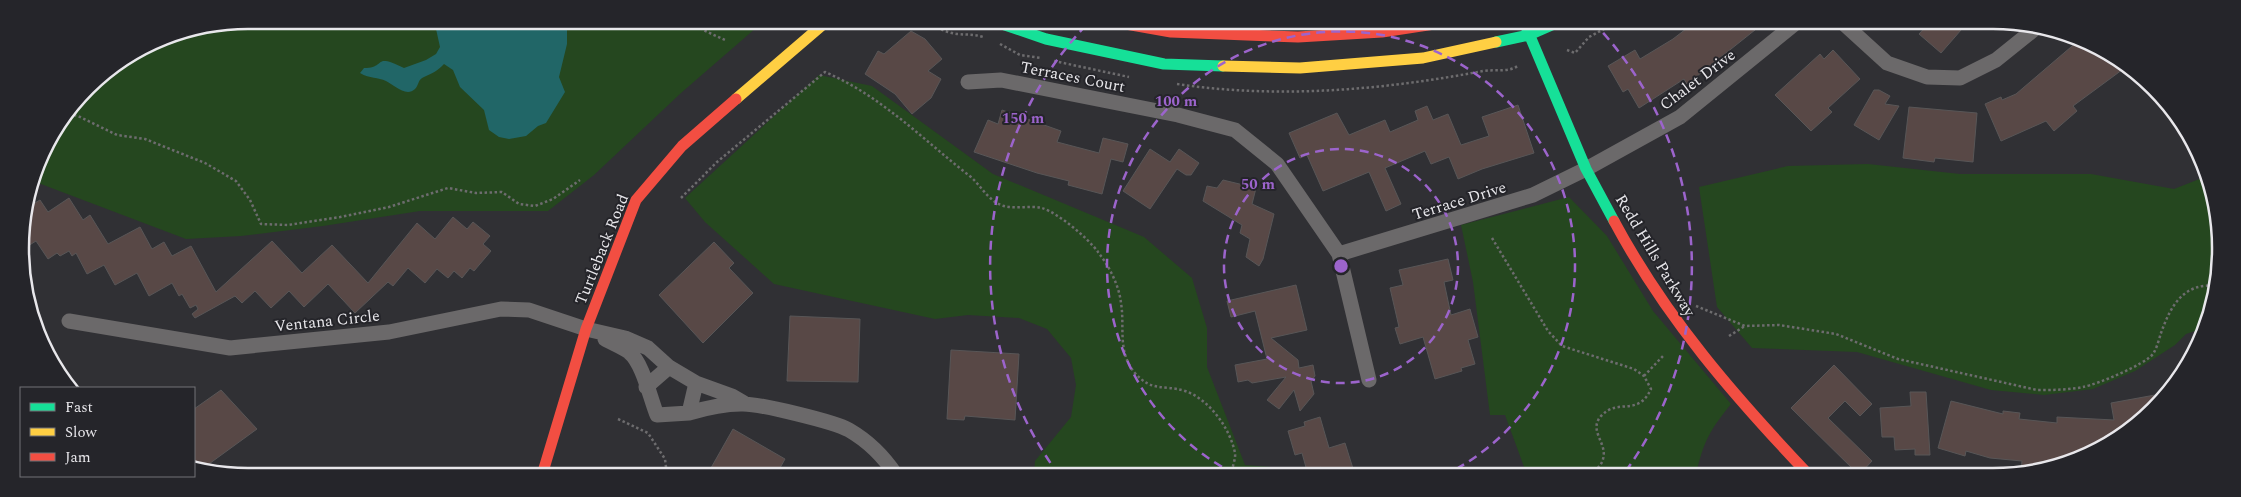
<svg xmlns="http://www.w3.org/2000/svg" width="2241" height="497" font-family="Spectral,serif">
  <rect width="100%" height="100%" fill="#303034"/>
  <path fill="#25471f" d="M280 20 764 21 681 93 594 175 548 211H420L323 226 241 236 186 239 33 181 38 161 87 87 161 37 226 24Z
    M819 75 872 86 993 174 1144 237 1192 278 1207 328V367L1245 465 1271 467 1292 475H1034L1035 461 1071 417 1076 385 1071 358 1047 329 1019 318 968 315 935 319 774 284 705 222 685 198Z
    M1868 164 1960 174H2091L2174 189 2207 176 2213 189 2219 278 2204 328 2186 334 2175 345 2135 371 2093 389 2044 395 1991 390 1857 352 1752 348 1717 307 1699 187 1788 166Z
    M1569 197 1607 236 1653 311 1731 404C1710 430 1703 442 1696 475H1527L1505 415H1490L1473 282 1461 225Z"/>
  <path fill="#216667" d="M434 20H567V44L559 77 565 92 546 123 538 126 526 136 509 139 499 137 489 130 484 110 460 87 453 70 444 64C437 71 433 73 424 77 418 79 419 85 415 89 406 98 393 84 386 81 378 77 370 79 360 73L364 68C387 68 372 52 404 68L426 60 436 54 440 47Z"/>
  <path fill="#584846" stroke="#585657" d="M1695 22H1765L1687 84 1684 79 1639 108 1628 89 1623 92 1608 66 1635 50 1640 59 1673 39Z
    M1930 22H1968L1941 53 1919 34Z
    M911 31 925 39 942 59 928 71 941 79 931 98 912 114 895 94 865 74 878 51 884 54Z
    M2078 41 2106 50 2126 67 2073 106 2077 111 2054 131 2046 121 2001 141 1985 104 2001 97 2002 100 2016 94Z
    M1833 50 1860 79 1828 108 1832 112 1811 131 1775 95 1820 54 1824 59Z
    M1874 90H1879L1890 96 1885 104 1899 106 1879 140 1854 125Z
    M1518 105 1534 153 1482 169 1458 179 1449 157 1431 164 1425 151 1385 168 1401 204 1386 211 1369 172 1323 191 1307 155 1300 158 1289 133 1337 113 1349 135 1385 120 1390 132 1418 120 1415 111 1427 106 1433 120 1448 114 1461 145 1489 136 1482 117Z
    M1909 107 1977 113 1973 162 1935 158 1934 162 1903 158Z
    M1002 110 1061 131 1057 142 1099 153 1103 138 1128 144 1123 162 1111 159 1102 194 1068 185 1069 181 1037 173 974 152 988 120 998 124Z
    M1150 149 1170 162 1179 149 1199 163 1191 175H1186L1177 169 1150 209 1123 191Z
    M1223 180 1256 188 1252 204 1274 214 1263 259 1259 266 1246 257 1250 239 1240 233 1242 225 1203 201 1207 186 1217 188Z
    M69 198 83 220 90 215 108 244 140 227 152 249 164 242 172 256 191 246 216 292 272 241 302 273 332 245 368 283 417 223 435 239 453 217 467 229 473 222 490 236 483 244 491 251 474 271 470 268 462 278 454 271 448 278 437 269 425 283 408 268 393 286 388 282 355 313 328 284 304 307 289 291 271 308 255 291 242 303 235 296 195 318 192 314 198 309 196 305 190 308 182 294 179 296 172 283 149 296 137 273 115 285 104 265 87 274 76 253 72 256 69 251 60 256 57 253 48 259 36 241 23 249 20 234 26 208 40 200 48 212Z
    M714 242 734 263 729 268 753 293 703 343 659 295Z
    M1448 259 1453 280 1444 282 1451 315 1470 309 1478 337 1468 340 1475 364 1461 368 1462 371 1435 379 1423 337 1400 344 1395 328 1399 327 1390 288 1403 285 1399 270Z
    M1296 285 1307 330 1271 338 1298 360 1299 368 1313 365 1315 376 1311 381 1314 394 1300 411 1294 390 1279 409 1267 400 1286 377 1252 383 1248 380 1238 382 1235 365 1267 359 1255 311 1231 317 1227 301Z
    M790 316 860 319 858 382 787 381Z
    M951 350 1019 354 1015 420 965 416 964 420 947 419Z
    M1834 365 1872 404 1860 416 1845 401 1828 418 1872 461 1859 475 1791 408Z
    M221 390 257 429 202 469 194 467V409Z
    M1910 392H1926L1930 455H1915V449L1895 450 1894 437H1882L1880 408 1911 406Z
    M2166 393 2153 411 2093 454 2035 471 2021 470 2022 461 1990 458 1966 451 1965 456 1938 448 1951 401 2003 414V411L2020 413 2019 419 2057 423V417L2114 420 2111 403Z
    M1320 417 1329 448 1345 443 1355 475H1323L1321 467 1307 471 1302 453 1295 455 1288 431 1305 426 1304 422Z
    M733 429 785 459 776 475H707Z"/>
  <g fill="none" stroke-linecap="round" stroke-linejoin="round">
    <path stroke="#6d6c6e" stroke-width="2.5" stroke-dasharray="2.5 2.5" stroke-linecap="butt" d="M694 20 703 30 725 40
      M923 21C934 26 946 33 958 34 968 35 974 34 983 37
      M1000 44 1020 55 1041 58
      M1567 50 1575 53 1589 37 1619 21
      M1054 61 1129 77
      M1177 84C1278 99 1383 90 1483 71 1496 69 1509 73 1519 65
      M69 114 78 116 117 135 145 139 205 163 236 181 250 200 261 224 288 225 340 217 389 207 448 188 476 193 502 192 519 204 535 206 553 199 580 180
      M681 198 717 162 825 72C883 97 922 139 971 177 981 186 988 200 1001 205 1013 210 1029 205 1042 208 1058 213 1088 238 1098 252 1109 266 1119 285 1121 303 1125 327 1117 350 1134 372 1152 393 1163 384 1185 391 1209 399 1230 428 1235 453 1236 460 1231 468 1232 475
      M1492 238 1548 331 1562 346 1634 369 1644 376 1651 389C1638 417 1619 398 1602 415 1587 430 1608 443 1603 459 1602 465 1595 470 1592 475
      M1696 306 1745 326 1779 325 1836 334 1898 359 2037 390C2053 390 2068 390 2083 387 2098 384 2144 365 2153 354 2157 348 2159 339 2161 333 2171 305 2184 282 2217 286
      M1729 336 1745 326
      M1644 376 1663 356
      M618 419 648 433 665 459 667 475"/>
    <path stroke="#6b696a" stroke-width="15" d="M1842 22 1887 63 1927 77 1960 78 1996 60 2037 27
      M968 82 1001 80 1178 115 1235 130 1277 164 1339 254 1369 380
      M1339 254 1533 195 1586 169 1680 117 1797 22
      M69 321 230 348 389 332 501 309 529 310 586 329 625 338 648 348 669 367
      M605 339C612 343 622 347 629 352 643 363 650 398 657 415L689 413 696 383 669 367 646 387
      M696 383 732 396 744 403
      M689 413C706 408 723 404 741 404 758 403 835 422 849 430 868 441 884 457 896 475"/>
    <path stroke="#16e098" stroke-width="11" d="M993 21 1046 39 1164 64 1223 66
      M1524 22 1586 169 1614 221
      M1496 42 1529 35 1561 21"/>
    <path stroke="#ffcf43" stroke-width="11" d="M1223 66 1300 68 1423 58 1496 42
      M736 99 827 21"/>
    <path stroke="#f24e42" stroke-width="11" d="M1109 21 1171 32 1298 37 1382 32 1454 21
      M1614 221C1666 318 1734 396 1809 475
      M542 475 586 329 636 200 682 146 736 99"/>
  </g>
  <g fill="none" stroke="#9c64cc" stroke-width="2.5" stroke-dasharray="9 6">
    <circle cx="1341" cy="266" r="117"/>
    <path d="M1235 474A234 234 0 1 1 1447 474"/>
    <path d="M1059 475A351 351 0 0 1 1089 22M1593 22A351 351 0 0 1 1623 475"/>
  </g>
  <g text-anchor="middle" stroke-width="4" stroke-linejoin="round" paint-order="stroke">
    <g font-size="16" fill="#e8e7eb" stroke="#25252a">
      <text transform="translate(1073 76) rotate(11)" y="6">Terraces Court</text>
      <text transform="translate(1697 79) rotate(-37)" y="6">Chalet Drive</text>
      <text transform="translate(1459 200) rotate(-17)" y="6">Terrace Drive</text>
      <text transform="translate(601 249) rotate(-68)" y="6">Turtleback Road</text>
      <text transform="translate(1656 255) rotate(59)" y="6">Redd Hills Parkway</text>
      <text transform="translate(327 320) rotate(-6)" y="6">Ventana Circle</text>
    </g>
  </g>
  <path d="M0 0H2241V497H0ZM248 29H1993A219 219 0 0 1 2212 248V249A219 219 0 0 1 1993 468H248A219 219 0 0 1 29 249V248A219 219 0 0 1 248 29Z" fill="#25252a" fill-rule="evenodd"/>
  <path fill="none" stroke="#e8e7eb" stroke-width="2.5" d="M248 29H1993A219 219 0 0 1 2212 248V249A219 219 0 0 1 1993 468H248A219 219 0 0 1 29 249V248A219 219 0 0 1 248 29Z"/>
  <circle cx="1341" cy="266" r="8" fill="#9c64cc" stroke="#25252a" stroke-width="2.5"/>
  <g font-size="15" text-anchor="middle" font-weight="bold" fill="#9c64cc" stroke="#25252a" stroke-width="4" stroke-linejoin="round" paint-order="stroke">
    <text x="1176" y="106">100 m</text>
    <text x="1023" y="123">150 m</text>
    <text x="1258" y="189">50 m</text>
  </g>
  <rect x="20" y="387" width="175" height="90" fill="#25252a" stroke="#737377"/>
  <rect x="30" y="403" width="25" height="8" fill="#16e098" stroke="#737377"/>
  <text x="65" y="412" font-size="15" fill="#e8e7eb">Fast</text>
  <rect x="30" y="428" width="25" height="8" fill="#ffcf43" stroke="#737377"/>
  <text x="65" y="437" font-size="15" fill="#e8e7eb">Slow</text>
  <rect x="30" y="453" width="25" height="8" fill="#f24e42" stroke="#737377"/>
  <text x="65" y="462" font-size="15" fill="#e8e7eb">Jam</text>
</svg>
